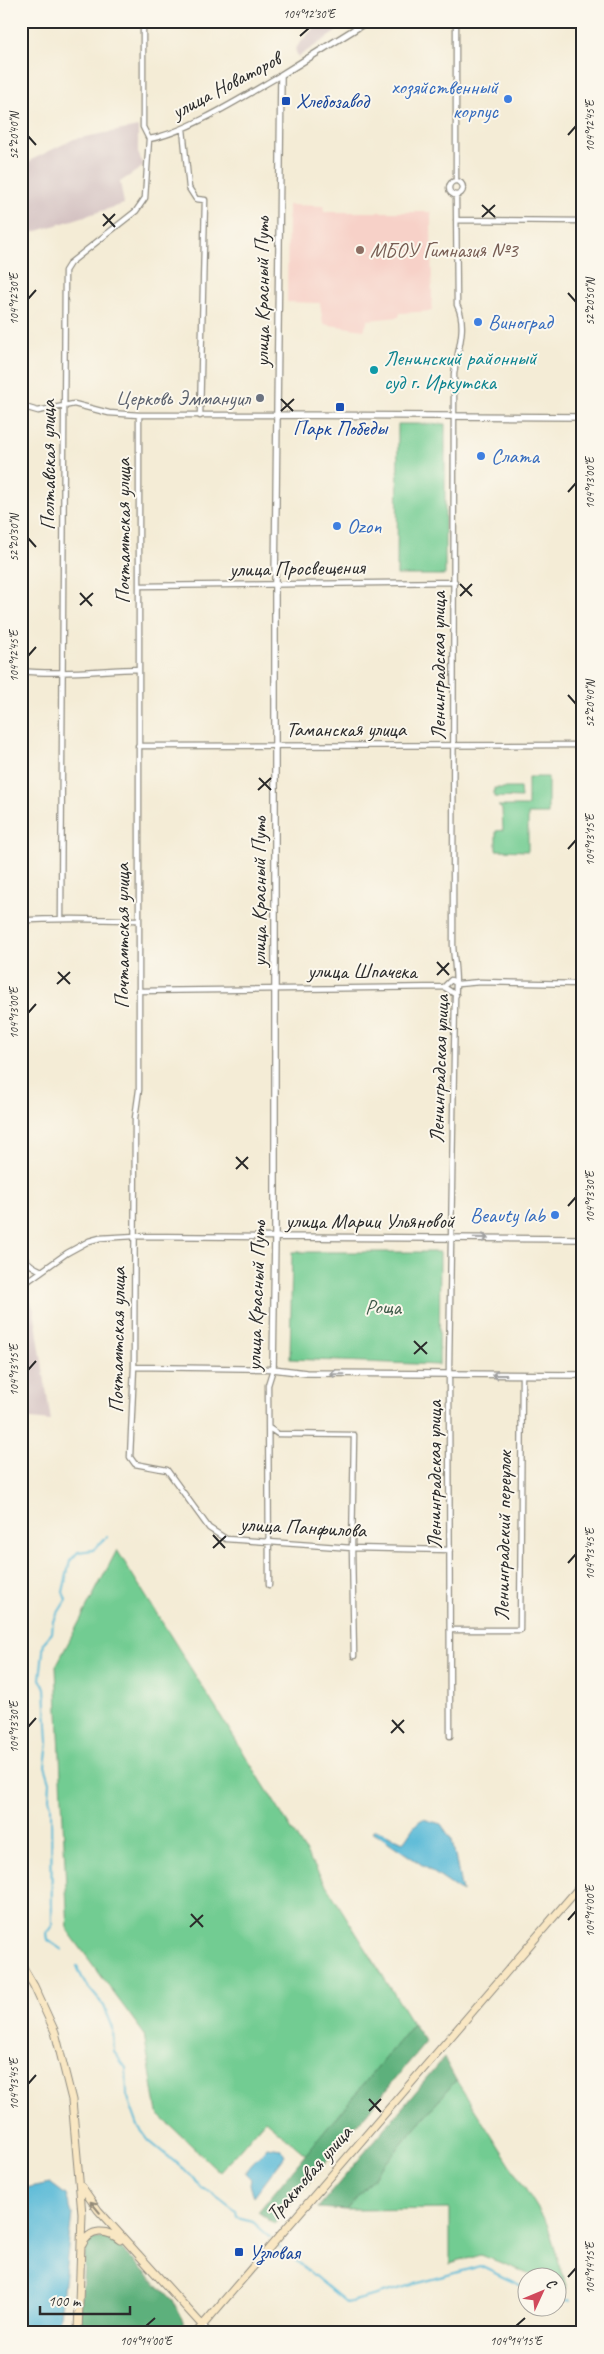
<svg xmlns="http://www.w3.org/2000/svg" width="604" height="2354" font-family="Caveat,sans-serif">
  <rect width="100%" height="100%" fill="#fbf7ec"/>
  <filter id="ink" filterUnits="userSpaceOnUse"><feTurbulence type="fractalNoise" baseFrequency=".02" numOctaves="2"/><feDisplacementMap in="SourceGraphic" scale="10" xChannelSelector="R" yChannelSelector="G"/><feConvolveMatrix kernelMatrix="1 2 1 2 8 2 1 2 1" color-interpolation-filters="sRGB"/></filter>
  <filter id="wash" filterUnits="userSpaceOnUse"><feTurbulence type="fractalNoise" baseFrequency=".0096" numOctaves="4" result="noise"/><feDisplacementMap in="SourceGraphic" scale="20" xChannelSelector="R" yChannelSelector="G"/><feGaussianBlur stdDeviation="1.12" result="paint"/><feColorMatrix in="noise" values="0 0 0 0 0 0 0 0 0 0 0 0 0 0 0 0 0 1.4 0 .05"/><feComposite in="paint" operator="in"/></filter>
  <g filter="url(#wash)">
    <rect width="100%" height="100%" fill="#f4ecd6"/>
    <path fill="#f7d1c8" d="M288 205 324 206V212H431L432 311 400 313 399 317 368 320 364 330 323 324 320 303 287 302Z"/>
    <path fill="#d2bfc0" d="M316 21H352L298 57 295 49 317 24Z
      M138 127V153L144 166 120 182 124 204 21 236V169L33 159 74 139Z
      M21 1273 34 1310 51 1421 21 1418Z"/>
    <path fill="#72cc92" stroke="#4e7c5e" d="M398 424H445V575H397Z
      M528 777H548V814H528V851L496 850V831L503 830 502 809 498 806H528Z
      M494 788H520L521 798 494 797Z
      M292 1252H440L439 1365 290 1359Z
      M117 1550 413 2024 306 2155 265 2120 220 2172 157 2113 144 2034 68 1931 56 1666Z
      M456 2080 547 2223 567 2289 557 2285 556 2276H535L481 2255 450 2264V2209L346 2210Z"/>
    <path fill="#5db07c" stroke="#446e54" d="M413 2024 426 2042 274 2224 258 2212Z
      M444 2058 456 2080 346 2210 318 2208Z
      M104 2238 118 2245 174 2302 183 2321V2333H79L85 2250 92 2239Z"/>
    <path fill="#59b9d7" stroke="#427281" d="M423 1819 441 1824 452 1840 462 1892 372 1831 376 1829 403 1842C411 1833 412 1825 423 1819Z
      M267 2147 281 2149 285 2155 254 2196 250 2185 251 2179 245 2173C250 2163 260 2157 267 2147Z
      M50 2183 66 2195 72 2214 58 2333H21V2189Z"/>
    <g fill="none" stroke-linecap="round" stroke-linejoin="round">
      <path stroke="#59b9d7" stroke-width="2" d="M62 1950 48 1940 47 1934 52 1927 51 1805 49 1798 50 1782 45 1766 48 1743 45 1688 40 1679 44 1642 52 1633 53 1621 66 1600 63 1592 70 1561 78 1552 93 1550 107 1537
        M77 1966 84 1982 104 2006 113 2028 114 2052 126 2068 127 2095 138 2126 149 2141 193 2177 201 2188 211 2192 236 2211 237 2218 253 2222 270 2237
        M277 2245 347 2303 480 2266 526 2288
        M556 2301 571 2300"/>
    </g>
  </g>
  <g filter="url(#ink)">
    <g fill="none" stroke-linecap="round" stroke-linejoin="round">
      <g stroke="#908c80" stroke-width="7">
        <path id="minor" d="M143 21V127L149 139
          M456 21V181
          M183 129 189 188 196 199 205 200 200 416
          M149 139C187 133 246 95 281 75
          M449 188a7 7 0 1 1 14 0a7 7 0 1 1-14 0Z
          M456 220 583 221
          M21 406 38 411 74 404 109 413 139 415H277
          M139 415V1090L135 1118 134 1367 130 1457 135 1464 167 1470 209 1528 226 1539 352 1548 450 1550
          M140 586 455 582
          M21 671C60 675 99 670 139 669
          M138 746 583 745
          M61 917 65 271 70 263 136 211 145 198 149 139
          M21 921C61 917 100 920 139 920
          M444 987 456 995
          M138 991 444 987 451 980 458 984 480 982 583 984
          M21 1231C23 1253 20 1262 42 1271
          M21 1286 67 1253 89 1241 100 1238 135 1236 275 1237
          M134 1367 273 1369 268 1385 269 1585
          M269 1428 278 1434 354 1435 352 1548 354 1656
          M450 1630H520L522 1375
          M450 1736 449 1365 455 998C458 981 454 963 453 945L454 374C457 352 468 326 457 305L456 196"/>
      </g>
      <g stroke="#908c80" stroke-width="8">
        <path id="tertiary" d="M368 21 281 75 275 584V1237L273 1369 306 1373 583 1375
          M277 415 583 417
          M275 1237 583 1239
          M202 2325 209 2333"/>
      </g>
      <g stroke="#908c80" stroke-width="9">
        <path id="secondary" d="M21 1964 34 1986 55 2032 72 2100 82 2214 78 2333
          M82 2187 98 2210 202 2325
          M82 2245C90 2228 107 2229 120 2240
          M196 2333 583 1883"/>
      </g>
      <use href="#minor" stroke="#fff" stroke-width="4.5"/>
      <use href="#tertiary" stroke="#fff" stroke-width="5.5"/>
      <use href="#secondary" stroke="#f9e7c3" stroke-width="7"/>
    </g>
    <defs><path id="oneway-shaft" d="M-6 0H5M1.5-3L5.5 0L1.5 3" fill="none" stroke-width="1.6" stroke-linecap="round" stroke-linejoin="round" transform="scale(1.25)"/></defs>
    <g stroke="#a0a0a0">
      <use href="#oneway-shaft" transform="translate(481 1238) rotate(1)"/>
      <use href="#oneway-shaft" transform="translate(337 1374) rotate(-179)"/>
      <use href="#oneway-shaft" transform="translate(499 1375) rotate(180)"/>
    </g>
    <use stroke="#928977" href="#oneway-shaft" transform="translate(95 2207) rotate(-130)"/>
  </g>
  <path fill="none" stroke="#2b2b2b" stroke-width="2" d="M300 36 309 28M568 135 576 126M28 136 36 145M482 205 495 217M103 214 115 227M482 217 495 205M103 226 115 214M568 293 576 302M28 299 36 290M281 399 293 411M281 411 294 399M568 492 576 483M28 538 36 547M460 584 472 596M80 593 92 606M460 596 472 584M80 605 93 593M28 656 36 647M568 695 576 704M259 778 271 790M258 790 271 778M568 849 576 840M437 962 449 975M58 972 70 984M437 975 449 963M57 984 70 972M28 1013 36 1004M236 1157 248 1169M236 1169 248 1157M568 1206 576 1197M414 1341 427 1354M414 1354 427 1342M28 1370 36 1361M213 1535 225 1548M213 1548 226 1536M568 1563 576 1554M392 1720 404 1733M28 1727 36 1718M391 1733 404 1720M191 1914 203 1927M568 1920 576 1911M190 1927 203 1915M28 2084 36 2075M369 2099 381 2112M369 2111 381 2099M568 2277 576 2268M146 2326 155 2318M516 2326 525 2318"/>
  <g fill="#3f7fe0" stroke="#fbf7ec" stroke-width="2">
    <circle cx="508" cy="99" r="5"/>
    <circle cx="478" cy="322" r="5"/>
    <circle cx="481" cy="456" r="5"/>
    <circle cx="337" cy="526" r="5"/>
    <circle cx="555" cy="1215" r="5"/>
  </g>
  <g fill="#1a4fb4" stroke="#fbf7ec" stroke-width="2">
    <rect x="281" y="96" width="10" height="10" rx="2.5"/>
    <rect x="335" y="402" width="10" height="10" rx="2.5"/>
    <rect x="234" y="2247" width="10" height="10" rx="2.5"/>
  </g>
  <circle fill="#8d6e63" stroke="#fbf7ec" stroke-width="2" cx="360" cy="250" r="5"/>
  <circle fill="#0f9aa8" stroke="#fbf7ec" stroke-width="2" cx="374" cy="370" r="5"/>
  <circle fill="#6b7280" stroke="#fbf7ec" stroke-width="2" cx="260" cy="398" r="5"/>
  <g text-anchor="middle" stroke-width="4" stroke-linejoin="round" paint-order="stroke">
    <g font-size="21" fill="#2b2b2b" stroke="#fbf7ec">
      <text transform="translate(226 85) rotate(-28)" y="7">улица Новаторов</text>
      <text transform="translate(262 292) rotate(-90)" y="7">улица Красный Путь</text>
      <text transform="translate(48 465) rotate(-90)" y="7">Полтавская улица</text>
      <text transform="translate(123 531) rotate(-90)" y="7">Почтамтская улица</text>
      <text transform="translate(297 568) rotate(-1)" y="7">улица Просвещения</text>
      <text transform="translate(438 666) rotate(-90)" y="7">Ленинградская улица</text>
      <text x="346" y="736">Таманская улица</text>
      <text transform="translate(259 892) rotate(-90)" y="7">улица Красный Путь</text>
      <text transform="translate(122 936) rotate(-90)" y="7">Почтамтская улица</text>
      <text x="362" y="978">улица Шпачека</text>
      <text transform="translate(439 1069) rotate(-88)" y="7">Ленинградская улица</text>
      <text x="370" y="1228">улица Марии Ульяновой</text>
      <text transform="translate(256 1296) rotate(-88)" y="7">улица Красный Путь</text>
      <text transform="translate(117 1340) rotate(-89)" y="7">Почтамтская улица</text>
      <text transform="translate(434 1475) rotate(-90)" y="7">Ленинградская улица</text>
      <text transform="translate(303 1527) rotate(3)" y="7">улица Панфилова</text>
      <text transform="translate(503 1536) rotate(-89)" y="7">Ленинградский переулок</text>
      <text transform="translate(309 2173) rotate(-49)" y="7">Трактовая улица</text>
    </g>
    <g font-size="21" fill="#366cbe" stroke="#fbf7ec" text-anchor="start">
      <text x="498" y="94" text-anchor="end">хозяйственный<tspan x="498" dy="24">корпус</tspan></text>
      <text x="488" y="329">Виноград</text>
      <text x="491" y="463">Слата</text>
      <text x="347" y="533">Ozon</text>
      <text x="545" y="1222" text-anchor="end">Beauty lab</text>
    </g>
    <g font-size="21" fill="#164399" stroke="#fbf7ec" text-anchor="start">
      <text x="296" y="108">Хлебозавод</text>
      <text x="340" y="435" text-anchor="middle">Парк Победы</text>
      <text x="249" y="2259">Узловая</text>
    </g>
    <g font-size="21" fill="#785e54" stroke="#fbf7ec" text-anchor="start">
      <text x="370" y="257">МБОУ Гимназия №3</text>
    </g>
    <g font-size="21" fill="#0d838f" stroke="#fbf7ec" text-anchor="start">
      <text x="384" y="365">Ленинский районный<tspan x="384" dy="24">суд г. Иркутска</tspan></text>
    </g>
    <g font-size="21" fill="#5b616d" stroke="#fbf7ec" text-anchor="end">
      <text x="250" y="405">Церковь Эммануил</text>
    </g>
    <g font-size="21" fill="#405b4a" stroke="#fbf7ec">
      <text x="383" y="1314">Роща</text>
    </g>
  </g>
  <rect width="604" height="2354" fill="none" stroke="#fbf7ec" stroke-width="55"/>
  <g transform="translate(542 2292) rotate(46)"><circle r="24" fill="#fbf7ec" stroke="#a8a59f"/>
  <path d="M0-4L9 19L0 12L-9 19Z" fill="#d1495b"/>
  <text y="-8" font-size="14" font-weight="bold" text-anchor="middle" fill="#2b2b2b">С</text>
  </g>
  <path d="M40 2306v8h90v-8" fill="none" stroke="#2b2b2b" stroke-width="2.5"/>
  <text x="48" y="2306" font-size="15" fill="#2b2b2b" stroke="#fbf7ec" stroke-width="4" paint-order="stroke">100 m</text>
  <rect x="28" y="28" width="548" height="2298" fill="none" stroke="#2b2b2b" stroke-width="2"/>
  <g font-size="12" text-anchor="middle" fill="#2b2b2b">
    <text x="309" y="18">104°12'30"E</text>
    <text transform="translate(590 126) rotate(-90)" y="4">104°12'45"E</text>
    <text transform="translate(14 136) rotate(-90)" y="4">52°20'40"N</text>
    <text transform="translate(14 299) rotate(-90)" y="4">104°12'30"E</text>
    <text transform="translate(590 302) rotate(-90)" y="4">52°20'50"N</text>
    <text transform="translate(590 483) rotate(-90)" y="4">104°13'00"E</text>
    <text transform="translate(14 538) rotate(-90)" y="4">52°20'30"N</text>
    <text transform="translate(14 656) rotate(-90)" y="4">104°12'45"E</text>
    <text transform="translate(590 704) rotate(-90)" y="4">52°20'40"N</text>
    <text transform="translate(590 840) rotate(-90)" y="4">104°13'15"E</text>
    <text transform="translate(14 1013) rotate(-90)" y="4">104°13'00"E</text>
    <text transform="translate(590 1197) rotate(-90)" y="4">104°13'30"E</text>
    <text transform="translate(14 1370) rotate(-90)" y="4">104°13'15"E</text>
    <text transform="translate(590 1554) rotate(-90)" y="4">104°13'45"E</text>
    <text transform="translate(14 1727) rotate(-90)" y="4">104°13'30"E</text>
    <text transform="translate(590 1911) rotate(-90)" y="4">104°14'00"E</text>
    <text transform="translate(14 2084) rotate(-90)" y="4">104°13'45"E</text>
    <text transform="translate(590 2268) rotate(-90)" y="4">104°14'15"E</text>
    <text x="146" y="2345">104°14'00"E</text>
    <text x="516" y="2345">104°14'15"E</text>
  </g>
</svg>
